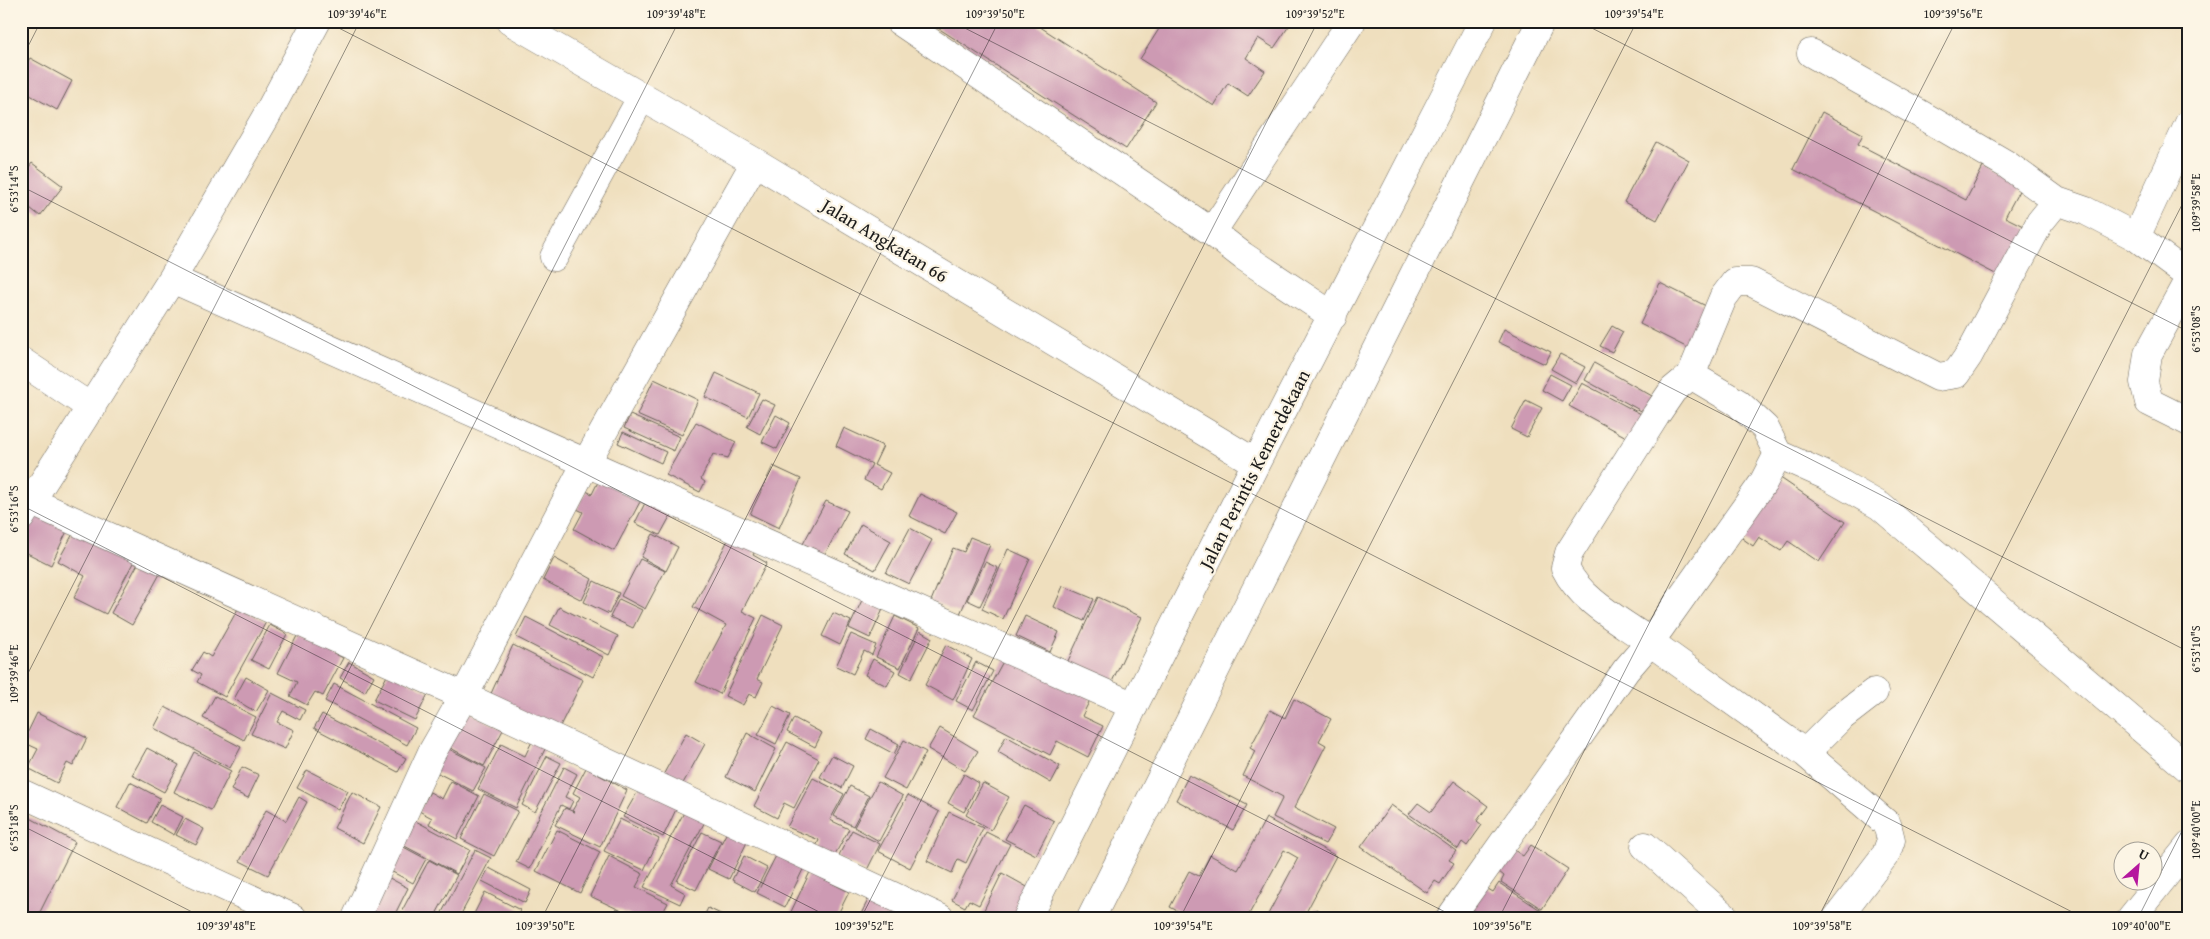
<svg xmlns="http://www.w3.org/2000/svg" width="2210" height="939" font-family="'Gentium Book Plus',serif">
  <rect width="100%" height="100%" fill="#fcf5e5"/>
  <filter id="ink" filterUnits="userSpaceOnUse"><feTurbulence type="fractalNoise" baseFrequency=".02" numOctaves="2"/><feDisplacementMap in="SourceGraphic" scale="10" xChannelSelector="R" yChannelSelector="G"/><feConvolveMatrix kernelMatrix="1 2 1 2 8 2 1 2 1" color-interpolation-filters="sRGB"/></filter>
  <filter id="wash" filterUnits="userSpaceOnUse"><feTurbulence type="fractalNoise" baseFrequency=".0096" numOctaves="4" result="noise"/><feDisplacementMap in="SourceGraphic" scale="20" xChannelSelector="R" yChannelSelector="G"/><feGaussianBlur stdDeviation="1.12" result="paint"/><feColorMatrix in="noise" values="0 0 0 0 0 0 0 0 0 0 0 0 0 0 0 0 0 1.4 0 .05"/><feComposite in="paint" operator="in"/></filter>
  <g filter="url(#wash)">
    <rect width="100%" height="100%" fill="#efdfbe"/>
    <g id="blocks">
      <path fill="#cd9ab3" d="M927 21H1031L1156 102 1126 149Z
        M1164 21H1282L1289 26 1274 48 1258 38 1246 58 1265 71 1248 96 1228 83 1214 106 1140 59Z
        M1929 21H1941L1938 26Z
        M30 58 72 81 57 110 21 90V73Z
        M1822 112 1863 134 1858 144 1966 200 1983 167 2021 187 2005 217 2031 230 2005 279 1793 169Z
        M1656 142 1689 160 1657 220 1624 202Z
        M32 163 63 186 40 216 21 201V177Z
        M1660 283 1708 307 1688 348 1640 324Z
        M1612 326 1623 332 1612 352 1600 346Z
        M1504 329 1551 352 1545 364 1498 342Z
        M1560 354 1585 367 1576 383 1551 369Z
        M1594 363 1652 396 1643 412 1585 380Z
        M716 373 759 393 748 417 705 397Z
        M1550 374 1571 385 1562 401 1542 390Z
        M654 379 698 400 682 435 637 415Z
        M1582 383 1643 415 1630 439 1569 406Z
        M762 399 775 405 760 434 747 427Z
        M1526 400 1542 408 1527 437 1511 429Z
        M630 415 680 437 674 451 624 428Z
        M776 415 790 423 777 449 762 442Z
        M696 422 736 442 728 458 713 454 701 479 705 482 700 492 666 475Z
        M844 428 883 446 874 465 890 473 881 489 864 480 872 464 836 446Z
        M623 432 666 452 661 463 618 443Z
        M773 466 801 479 779 528 750 514Z
        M601 476 642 498 614 551 574 529 583 512 577 509 586 491 592 494Z
        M1779 477 1845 522 1819 562 1788 541 1781 551 1759 537 1753 546 1739 536Z
        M920 494 957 512 945 534 909 516Z
        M648 497 673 511 660 535 635 523Z
        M826 501 848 511 825 554 803 544Z
        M31 512 68 529 51 565 21 550V533Z
        M861 524 891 541 875 570 845 554Z
        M910 528 932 540 909 584 886 573Z
        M75 530 134 561 106 614 74 598 85 576 58 561Z
        M653 534 678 547 666 571 641 557Z
        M970 537 990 545 960 614 931 601 953 548 964 552Z
        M728 540 757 547 753 555 767 563 742 611 756 618 720 694 696 682 726 625 693 607Z
        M1008 549 1030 559 1003 619 982 609Z
        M554 558 592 579 582 600 543 580Z
        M640 559 665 571 645 609 621 596Z
        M140 560 161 572 132 625 111 613Z
        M985 562 998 568 980 606 967 600Z
        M594 581 619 593 609 614 584 602Z
        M1063 586 1094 599 1084 621 1054 607Z
        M1098 597 1142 617 1111 684 1067 663Z
        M863 598 884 607 870 638 849 628Z
        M619 599 642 610 633 628 610 617Z
        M239 607 266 622 225 697 197 682 201 675 192 670 203 652 211 657Z
        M559 607 618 636 609 655 550 625Z
        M833 613 851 621 840 645 822 636Z
        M763 615 783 625 757 679 763 682 756 697 749 694 743 705 725 696Z
        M895 616 919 628 900 668 876 657Z
        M1025 616 1059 632 1050 652 1016 636Z
        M526 617 603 657 593 677 516 637Z
        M270 625 287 634 269 669 251 660Z
        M920 631 932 638 911 679 900 673Z
        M298 634 343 658 323 696 315 692 307 705 290 696 297 682 278 673Z
        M851 634 876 645 872 655 864 651 853 674 836 666Z
        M513 645 583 680 559 728 489 698Z
        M946 645 972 659 953 700 925 685Z
        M1007 654 1091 698 1082 716 1103 726 1088 757 1057 741 1050 755 974 715Z
        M873 659 895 671 887 686 865 675Z
        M349 662 374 676 365 692 340 678Z
        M976 662 993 671 973 710 956 701Z
        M21 667 27 670 21 681Z
        M389 672 429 692 415 720 374 700Z
        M246 677 269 690 256 712 234 699Z
        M334 684 416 728 407 745 325 701Z
        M272 693 305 710 300 720 283 711 277 722 294 730 285 749 251 734Z
        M215 696 256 717 244 740 203 718Z
        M1294 699 1331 719 1319 741 1326 745 1294 808 1334 829 1325 844 1273 817 1283 797 1243 776 1255 751 1250 748 1270 710 1285 718Z
        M773 706 790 715 776 744 758 735Z
        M165 707 241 747 230 768 154 728Z
        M462 708 503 730 484 766 443 744Z
        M37 713 87 738 73 766 67 763 57 783 28 768 38 749 23 742Z
        M322 714 406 758 398 772 314 728Z
        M794 718 822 733 815 747 787 732Z
        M940 728 978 751 965 771 928 749Z
        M871 729 899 744 894 754 866 739Z
        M536 733 550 739 516 808 478 789 501 744 525 756Z
        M686 733 705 744 681 787 662 777Z
        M747 733 776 749 755 792 726 777Z
        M1006 736 1060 766 1051 783 998 752Z
        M904 740 926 752 906 790 883 778Z
        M787 742 819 759 794 808 784 803 777 818 754 806Z
        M439 744 486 768 473 791 426 767Z
        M147 748 179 765 164 792 132 775Z
        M194 752 231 771 211 810 174 792Z
        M832 755 853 766 842 788 820 777Z
        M547 756 561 763 535 812 522 805Z
        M242 767 259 775 248 798 231 790Z
        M564 767 577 774 565 797 573 801 569 809 561 805 530 869 516 862Z
        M586 768 627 790 600 847 555 825 565 808 574 812 572 811 580 797 573 793Z
        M307 770 348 791 338 810 297 788Z
        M964 774 979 783 964 812 948 803Z
        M1189 775 1247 805 1233 830 1176 800Z
        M813 778 844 794 830 820 849 829 833 858 815 849 819 840 787 827Z
        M451 781 479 796 457 839 429 824 432 818 419 811 430 792 442 799Z
        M1454 781 1488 806 1477 821 1482 825 1467 846 1462 842 1458 849 1409 814 1418 803 1431 812Z
        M130 782 160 798 147 823 117 807Z
        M643 782 680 801 663 837 623 817Z
        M878 782 903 796 879 841 854 827Z
        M983 783 1009 797 991 830 966 815Z
        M850 786 869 796 853 826 834 816Z
        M352 792 381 807 363 843 334 828Z
        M484 794 518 811 494 856 461 839Z
        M908 795 939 812 910 868 878 851Z
        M299 797 307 802 268 875 240 861 266 810 286 821Z
        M160 805 183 817 174 835 151 822Z
        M688 805 708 816 671 885 685 893 680 904 644 887Z
        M1024 805 1054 821 1036 855 1005 839Z
        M1391 805 1456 851 1449 860 1454 863 1440 884 1435 881 1427 893 1361 847Z
        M949 812 983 828 966 863 958 859 952 873 927 861Z
        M21 813 75 842 37 918H21Z
        M1266 818 1336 856 1303 918H1266L1298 858 1284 850 1247 918H1186L1187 916 1170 907 1189 871 1199 876 1210 855 1238 870Z
        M185 819 204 829 196 845 176 835Z
        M412 819 470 850 457 874 399 843Z
        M620 819 659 839 644 870 604 851Z
        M731 824 751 834 729 879 708 869Z
        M557 830 600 852 580 893 536 871Z
        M852 830 880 844 866 872 838 857Z
        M702 832 721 841 696 890 677 881Z
        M986 832 1010 844 979 905 969 900 965 907 952 900Z
        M398 844 426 859 413 883 385 868Z
        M1531 845 1568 869 1542 909 1501 882 1504 876 1499 872 1514 850 1523 856Z
        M780 848 807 861 785 907 757 893Z
        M475 850 491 858 459 918H439Z
        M609 856 643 874 636 887 668 903 660 918H637L590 896Z
        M744 856 767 868 755 892 732 880Z
        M429 860 457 875 434 918H398Z
        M489 868 531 890 525 903 482 881Z
        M810 872 849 892 836 918H788Z
        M1002 873 1029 888 1014 918H980Z
        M382 874 408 888 393 918H359Z
        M1499 883 1542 911 1538 918H1475L1478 913 1472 909 1485 887 1493 892Z
        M485 892 520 910 517 918H472Z
        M870 896 905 913 902 918H859Z
        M708 908 729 918H703Z
        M1316 909 1329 918H1310Z"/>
    </g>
  </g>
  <g filter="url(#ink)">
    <use href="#blocks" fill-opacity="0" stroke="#666055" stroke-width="1"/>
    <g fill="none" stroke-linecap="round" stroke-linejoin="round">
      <g stroke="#666055" stroke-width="29">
        <path id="minor" d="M510 21 755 162 1256 463
          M899 21 1212 232
          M1811 53 1915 111 2006 164 2057 201
          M2136 237 2189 123
          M554 257 641 98
          M172 279 1134 706
          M2189 279 2148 354 2144 382 2149 402 2189 422
          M1333 316 1243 256 1212 232 1352 21
          M21 361 92 408
          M1691 375 1673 390 1656 415 1569 553 1565 568C1581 601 1621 621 1650 642L1763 483 1778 454 1765 428 1738 403 1691 375 1723 298 1735 282H1751L1938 377 1956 374 1969 355 2040 222 2057 201 2086 211 2136 237 2189 276
          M1778 454 1827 476 1880 506 2189 769
          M30 501 464 696 940 918
          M21 517 172 279 267 115 317 21
          M1805 753 1839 719 1874 692
          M21 793 293 918
          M1645 846 1726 918
          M356 918 431 754 464 696 586 463 755 162
          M1027 918 1256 463 1483 21
          M1091 918 1541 21
          M1450 918 1626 670 1650 642 1805 753 1887 824 1891 840 1886 854 1837 918
          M2131 918 2189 846"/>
      </g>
      <use href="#minor" stroke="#fff" stroke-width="28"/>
    </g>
  </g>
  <path fill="none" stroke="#1c1c1c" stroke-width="1" stroke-opacity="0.45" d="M325 21 2084 918M951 21 2189 652M1578 21 2189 332M21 60 41 21M21 186 1457 918M21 505 831 918M21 687 360 21M21 825 204 918M223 918 679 21M542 918 999 21M861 918 1318 21M1180 918 1637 21M1499 918 1956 21M1818 918 2189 191M2138 918 2189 817"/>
  <g text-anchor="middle" stroke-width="4.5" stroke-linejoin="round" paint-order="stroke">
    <g font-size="19" fill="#1c1c1c" stroke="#fcf5e5">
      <text transform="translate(885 240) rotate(31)" y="7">Jalan Angkatan 66</text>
      <text transform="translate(1254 469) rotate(-63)" y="7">Jalan Perintis Kemerdekaan</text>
    </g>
  </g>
  <rect width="2210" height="939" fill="none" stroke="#fcf5e5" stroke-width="55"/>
  <g transform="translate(2138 866) rotate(27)"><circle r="24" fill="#fcf5e5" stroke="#a29e95"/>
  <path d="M0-4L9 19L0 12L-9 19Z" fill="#b5179e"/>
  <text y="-8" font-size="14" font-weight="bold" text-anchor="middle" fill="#1c1c1c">U</text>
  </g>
  <rect x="28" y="28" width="2154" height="884" fill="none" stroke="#1c1c1c" stroke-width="2"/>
  <g font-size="12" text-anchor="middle" fill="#1c1c1c">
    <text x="357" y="18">109°39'46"E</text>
    <text x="676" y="18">109°39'48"E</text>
    <text x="995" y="18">109°39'50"E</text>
    <text x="1315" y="18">109°39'52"E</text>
    <text x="1634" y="18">109°39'54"E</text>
    <text x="1953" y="18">109°39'56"E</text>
    <text transform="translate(14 189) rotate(-90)" y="4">6°53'14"S</text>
    <text transform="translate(2196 203) rotate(-90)" y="4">109°39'58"E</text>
    <text transform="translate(2196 329) rotate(-90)" y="4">6°53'08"S</text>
    <text transform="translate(14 509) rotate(-90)" y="4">6°53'16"S</text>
    <text transform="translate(2196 649) rotate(-90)" y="4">6°53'10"S</text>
    <text transform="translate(14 674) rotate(-90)" y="4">109°39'46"E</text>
    <text transform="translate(14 828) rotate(-90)" y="4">6°53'18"S</text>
    <text transform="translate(2196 830) rotate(-90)" y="4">109°40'00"E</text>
    <text x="226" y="930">109°39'48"E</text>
    <text x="545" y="930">109°39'50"E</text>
    <text x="864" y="930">109°39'52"E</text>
    <text x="1183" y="930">109°39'54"E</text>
    <text x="1502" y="930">109°39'56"E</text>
    <text x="1822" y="930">109°39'58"E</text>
    <text x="2141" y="930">109°40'00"E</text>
  </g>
</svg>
